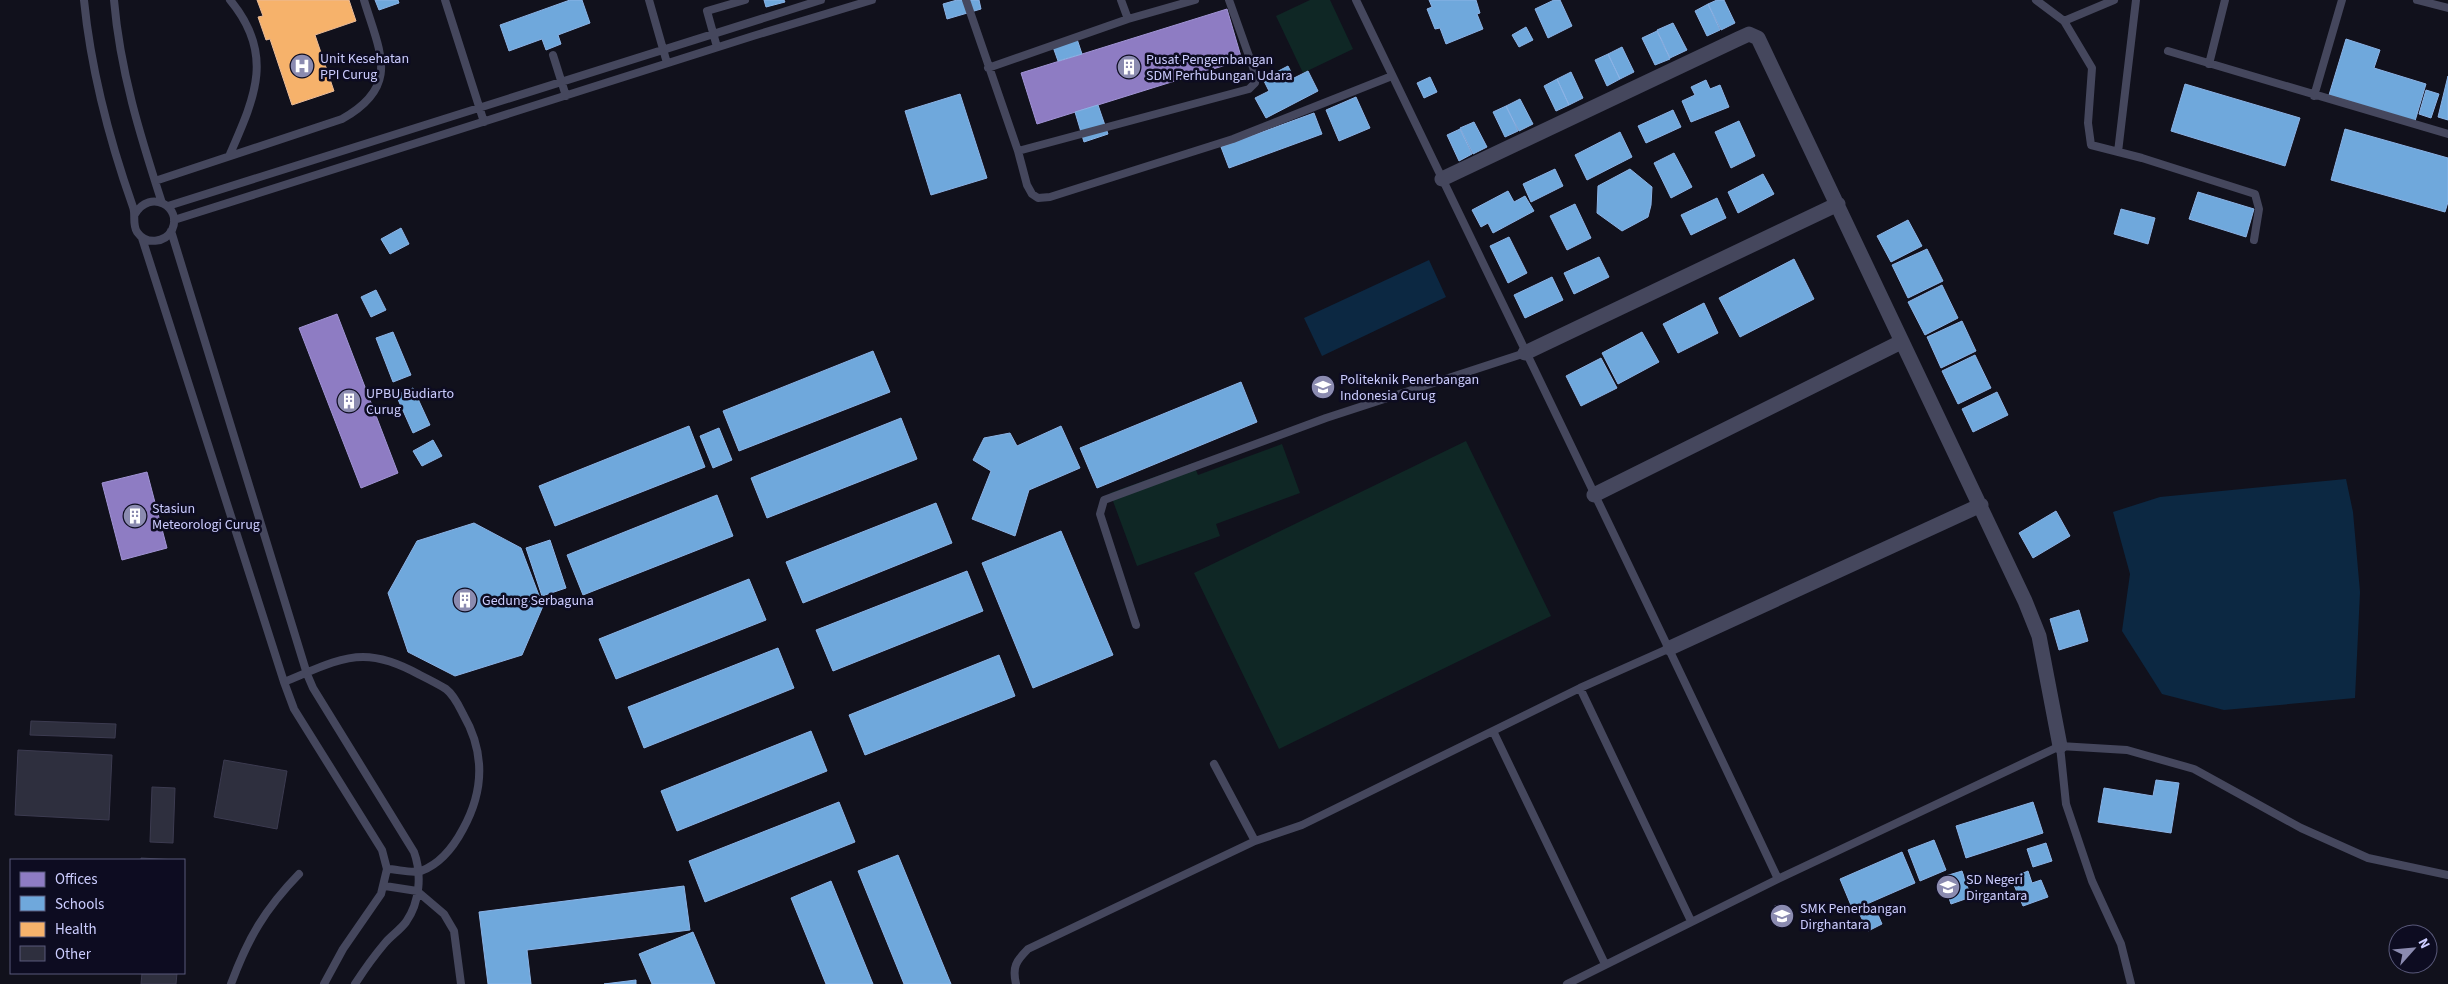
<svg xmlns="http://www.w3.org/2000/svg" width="2448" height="984" font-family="'Source Sans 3',sans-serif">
  <rect width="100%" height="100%" fill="#11111c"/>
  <path fill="#0f2725" d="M1310 0H1330L1353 49 1303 73 1276 16Z
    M1466 441 1551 616 1279 749 1194 573Z
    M1282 444 1300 493 1216 524 1220 536 1137 566 1110 493 1193 463 1198 475Z"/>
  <path fill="#0c2842" d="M1429 260 1446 297 1322 356 1304 318Z
    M2346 479 2353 512 2360 592 2355 698 2224 710 2162 694 2122 631 2130 574 2113 512 2160 497Z"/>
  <path fill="#8e7cc3" stroke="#a194d5" d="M1227 9 1242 60 1037 124 1021 73Z
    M337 314 398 473 361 488 299 328Z
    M147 472 167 548 122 560 102 483Z"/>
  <path fill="#6fa8dc" stroke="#8bb3e6" d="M375 0H398L399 3 379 10Z
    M570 0H582L590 23 558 35 561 44 546 50 542 39 509 51 500 25Z
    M764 0H784L785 2 766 7Z
    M957 0H979L981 9 947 19 943 4Z
    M1429 0H1476L1480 13 1477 14 1483 29 1446 44 1440 28 1435 29 1427 9 1432 7Z
    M1554 0H1560L1572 26 1548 38 1535 9Z
    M1717 0H1724L1735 23 1721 30 1708 4Z
    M1708 4 1720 30 1707 36 1695 11Z
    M1673 23 1687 50 1670 58 1657 30Z
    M1526 27 1533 40 1519 47 1512 35Z
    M1657 31 1670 59 1655 65 1642 38Z
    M1076 36 1082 54 1058 61 1052 44Z
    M2346 39 2380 50 2374 68 2426 84 2415 121 2329 95Z
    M1622 47 1634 72 1620 79 1608 54Z
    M1608 54 1620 79 1607 86 1595 60Z
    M1288 66 1294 78 1308 71 1318 91 1266 118 1255 98 1269 91 1263 79Z
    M1571 72 1583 98 1569 105 1557 79Z
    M2448 76V120L2438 117Z
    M1430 77 1437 92 1424 98 1417 83Z
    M1557 79 1569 105 1556 111 1544 86Z
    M1706 80 1710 89 1720 85 1729 107 1691 122 1682 101 1695 95 1691 87Z
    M2185 84 2300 118 2285 166 2171 131Z
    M2426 90 2439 94 2431 118 2419 114Z
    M960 94 987 178 931 195 905 111Z
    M1356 97 1370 128 1339 141 1326 110Z
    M1520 99 1533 124 1519 131 1506 106Z
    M1098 105 1108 134 1084 142 1075 112Z
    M1506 106 1518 131 1505 137 1493 112Z
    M1673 110 1681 127 1646 143 1638 126Z
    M1314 113 1322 134 1229 168 1221 147Z
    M1739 121 1755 156 1731 168 1715 132Z
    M1474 122 1487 147 1473 154 1460 128Z
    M1460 129 1472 154 1459 161 1447 135Z
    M2345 129 2448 158V202L2445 212 2331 180Z
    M1620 132 1632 157 1587 180 1575 155Z
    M1674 153 1692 187 1671 198 1654 163Z
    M1555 169 1563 186 1531 202 1523 184Z
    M1630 169 1652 187 1651 205 1648 217 1622 231 1597 213 1598 186Z
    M1763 174 1774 194 1738 213 1728 192Z
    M1508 191 1514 202 1525 196 1534 211 1493 233 1488 223 1481 227 1472 210Z
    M2198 192 2254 209 2246 237 2189 219Z
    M1717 198 1726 218 1691 235 1681 215Z
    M1575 204 1591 238 1567 250 1550 216Z
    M2121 209 2155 218 2148 244 2114 234Z
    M1908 220 1922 246 1891 262 1877 236Z
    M401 228 409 244 390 254 381 239Z
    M1509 237 1527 273 1508 283 1490 246Z
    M1927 249 1943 281 1908 298 1892 265Z
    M1599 257 1609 277 1574 294 1564 273Z
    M1794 259 1814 299 1740 337 1719 298Z
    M1552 277 1563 300 1525 318 1514 295Z
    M1942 285 1958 318 1925 335 1908 302Z
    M376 290 386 310 371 317 361 297Z
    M1704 303 1718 333 1678 353 1663 324Z
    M1962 321 1976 351 1941 368 1927 337Z
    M393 332 411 375 393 382 376 338Z
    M1642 332 1659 362 1618 384 1602 353Z
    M873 351 890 392 739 451 723 411Z
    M1975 355 1991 388 1958 404 1942 371Z
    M1601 358 1617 388 1581 406 1566 376Z
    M1241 382 1257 422 1097 488 1080 448Z
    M413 388 430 425 413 433 396 395Z
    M1997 392 2008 415 1973 432 1962 409Z
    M901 418 917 459 767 518 751 478Z
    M689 426 705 467 555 526 539 486Z
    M1061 426 1080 468 1029 490 1015 536 972 519 991 471 973 460 984 438 1010 433 1017 446Z
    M719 428 732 460 713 468 700 436Z
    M433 440 442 456 422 466 413 451Z
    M717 495 733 536 583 595 567 555Z
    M936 503 952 543 803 603 786 562Z
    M2056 511 2070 536 2033 558 2019 533Z
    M474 523 521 548 543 606 522 655 455 676 408 652 388 593 417 541Z
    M1061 531 1113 655 1033 688 982 563Z
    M550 540 566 588 542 596 526 548Z
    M967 571 983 611 833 671 816 630Z
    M749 579 766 620 616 679 599 639Z
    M2079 610 2088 641 2059 650 2050 619Z
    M778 648 794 688 644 748 628 707Z
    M999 655 1015 696 865 755 849 715Z
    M811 731 827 771 677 831 661 791Z
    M2156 780 2179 783 2171 833 2098 822 2104 788 2153 796Z
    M839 802 855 842 705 902 689 861Z
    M2033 802 2043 833 1966 858 1956 826Z
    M1934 840 1946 870 1920 881 1908 850Z
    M2046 843 2052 861 2033 867 2027 849Z
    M1902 852 1915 883 1853 910 1840 879Z
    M898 855 951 984H904L858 871Z
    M1962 871 1971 897 1951 904 1942 877Z
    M2028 871 2032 883 2041 880 2048 897 2023 906 2011 878Z
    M831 881 873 984H826L791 898Z
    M684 886 690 930 527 950 531 984H488L479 912Z
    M1875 908 1882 924 1868 931 1860 915Z
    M693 932 715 984H652L639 954Z
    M636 980V984H604Z"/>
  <path fill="#f6b26b" stroke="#e9ba97" d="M257 0H349L356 21 315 35 334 91 292 105 270 39 266 40 258 17 263 16Z"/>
  <path fill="#2e2f3e" stroke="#3c3b50" d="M31 721 116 724 115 738 30 735Z
    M18 750 112 755 109 820 15 815Z
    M224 760 287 771 277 829 214 817Z
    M152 787 175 788 173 843 150 842Z
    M141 858 177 860H141Z
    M142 973H177L176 984H141Z"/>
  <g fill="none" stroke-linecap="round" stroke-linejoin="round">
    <path stroke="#45475d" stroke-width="8" d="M84 0C91 71 109 139 133 207 136 215 132 224 137 232 146 245 165 243 172 230 183 207 150 188 135 214
      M114 0C120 71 140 135 162 203
      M230 0C275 54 255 97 230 154
      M445 0 484 122
      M649 0 667 63
      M966 0 1018 151 1027 185 1032 194 1038 198 1050 197 1233 139 1392 76
      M1121 0 1128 19
      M1356 0C1497 293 1640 585 1778 879
      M2036 0 2064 21 2092 68 2088 123 2091 145 2142 158 2255 194 2259 209 2254 240
      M2417 0 2448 8
      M2064 21 2114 0
      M717 47 707 11 745 0
      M2168 51 2448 134
      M553 55 566 96
      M2209 64 2225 0
      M988 68 1128 19 1195 0
      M2314 96 2342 0
      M1018 151 1249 89 1255 83V73L1229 0
      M2118 152 2136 0
      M155 181 342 119C401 86 380 53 364 0
      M168 206 821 0
      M174 220 753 36 872 0
      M171 231 307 674 313 688 414 852C422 874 420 902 406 922 400 930 391 936 385 943 374 956 364 970 355 984
      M142 238 284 682 294 709 382 850 387 869 381 894 343 949 324 984
      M1136 625 1100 514 1104 500 1326 418 1525 353
      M284 682C308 673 336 657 363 657 383 657 402 665 420 675 428 679 438 684 446 689 454 695 459 706 463 714 485 752 484 791 463 829 454 846 440 864 421 871 412 874 397 869 387 869
      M1580 688 1691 921
      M1493 731 1605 964
      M2060 746 2066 804 2092 881 2121 944 2131 984
      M1214 764 1255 841
      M385 886 417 891 444 914 454 931 461 984
      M231 984C248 938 265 909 299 874
      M1016 984C1012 967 1016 961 1028 949L1255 841 1302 825 1580 688 1670 648
      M1567 984 1778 879 2060 746 2127 750 2194 769 2301 828 2368 858 2448 875"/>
    <path stroke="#45475d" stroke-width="15" d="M1442 179 1738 39 1749 34 1758 38 2025 601 2039 636 2060 746
      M1525 353 1838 204
      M1594 495 1901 342
      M1670 648 1981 505"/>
  </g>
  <defs>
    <g id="hospital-disc" transform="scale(1.25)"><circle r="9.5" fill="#8b8bb0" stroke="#0d0c21"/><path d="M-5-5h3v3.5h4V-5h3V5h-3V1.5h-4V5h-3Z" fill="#fff"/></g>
    <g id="building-disc" transform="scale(1.25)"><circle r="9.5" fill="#8b8bb0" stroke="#0d0c21"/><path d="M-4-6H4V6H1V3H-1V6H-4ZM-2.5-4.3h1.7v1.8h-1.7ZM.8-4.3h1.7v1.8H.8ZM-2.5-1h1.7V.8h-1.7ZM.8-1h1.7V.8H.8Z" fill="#fff"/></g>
    <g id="university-disc" transform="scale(1.25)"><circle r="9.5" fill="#8b8bb0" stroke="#0d0c21"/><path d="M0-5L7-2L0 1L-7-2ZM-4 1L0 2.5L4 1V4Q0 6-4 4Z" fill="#fff"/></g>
    <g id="school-disc" transform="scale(1.25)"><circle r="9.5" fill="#8b8bb0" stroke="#0d0c21"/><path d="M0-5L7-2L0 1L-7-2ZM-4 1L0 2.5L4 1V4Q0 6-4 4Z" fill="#fff"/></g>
  </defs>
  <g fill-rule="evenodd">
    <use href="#hospital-disc" x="302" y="66"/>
    <use href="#building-disc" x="1129" y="67"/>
    <use href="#university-disc" x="1323" y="387"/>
    <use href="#building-disc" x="349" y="401"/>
    <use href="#building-disc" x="135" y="516"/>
    <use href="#building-disc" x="465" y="600"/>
    <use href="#school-disc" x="1948" y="887"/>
    <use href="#school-disc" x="1782" y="916"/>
  </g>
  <g text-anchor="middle" stroke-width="5" stroke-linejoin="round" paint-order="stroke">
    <g font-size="14" fill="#cccdff" stroke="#0d0c21" text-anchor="start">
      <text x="320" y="63">Unit Kesehatan<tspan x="320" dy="16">PPI Curug</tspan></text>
      <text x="1146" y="64">Pusat Pengembangan<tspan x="1146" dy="16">SDM Perhubungan Udara</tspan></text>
      <text x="1340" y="384">Politeknik Penerbangan<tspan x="1340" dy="16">Indonesia Curug</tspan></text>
      <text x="366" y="398">UPBU Budiarto<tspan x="366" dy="16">Curug</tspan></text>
      <text x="152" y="513">Stasiun<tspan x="152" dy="16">Meteorologi Curug</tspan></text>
      <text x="482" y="605">Gedung Serbaguna</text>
      <text x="1966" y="884">SD Negeri<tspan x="1966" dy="16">Dirgantara</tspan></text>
      <text x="1800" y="913">SMK Penerbangan<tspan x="1800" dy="16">Dirghantara</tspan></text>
    </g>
  </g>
  <rect x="10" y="859" width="175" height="115" fill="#0d0c21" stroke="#59597a"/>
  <rect x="20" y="872" width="25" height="15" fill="#8e7cc3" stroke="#59597a"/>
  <text x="55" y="884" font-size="15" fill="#cccdff">Offices</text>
  <rect x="20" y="896" width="25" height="15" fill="#6fa8dc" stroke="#59597a"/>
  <text x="55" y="909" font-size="15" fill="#cccdff">Schools</text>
  <rect x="20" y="922" width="25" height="15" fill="#f6b26b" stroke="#59597a"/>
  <text x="55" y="934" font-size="15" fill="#cccdff">Health</text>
  <rect x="20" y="946" width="25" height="15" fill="#2e2f3e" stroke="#59597a"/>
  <text x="55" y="959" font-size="15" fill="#cccdff">Other</text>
  <g transform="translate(2413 949) rotate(63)"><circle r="24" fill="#0d0c21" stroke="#59597a"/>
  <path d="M0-4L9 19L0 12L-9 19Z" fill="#8b8bb0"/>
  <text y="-8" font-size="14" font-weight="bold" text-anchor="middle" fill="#cccdff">N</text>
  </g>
</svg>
